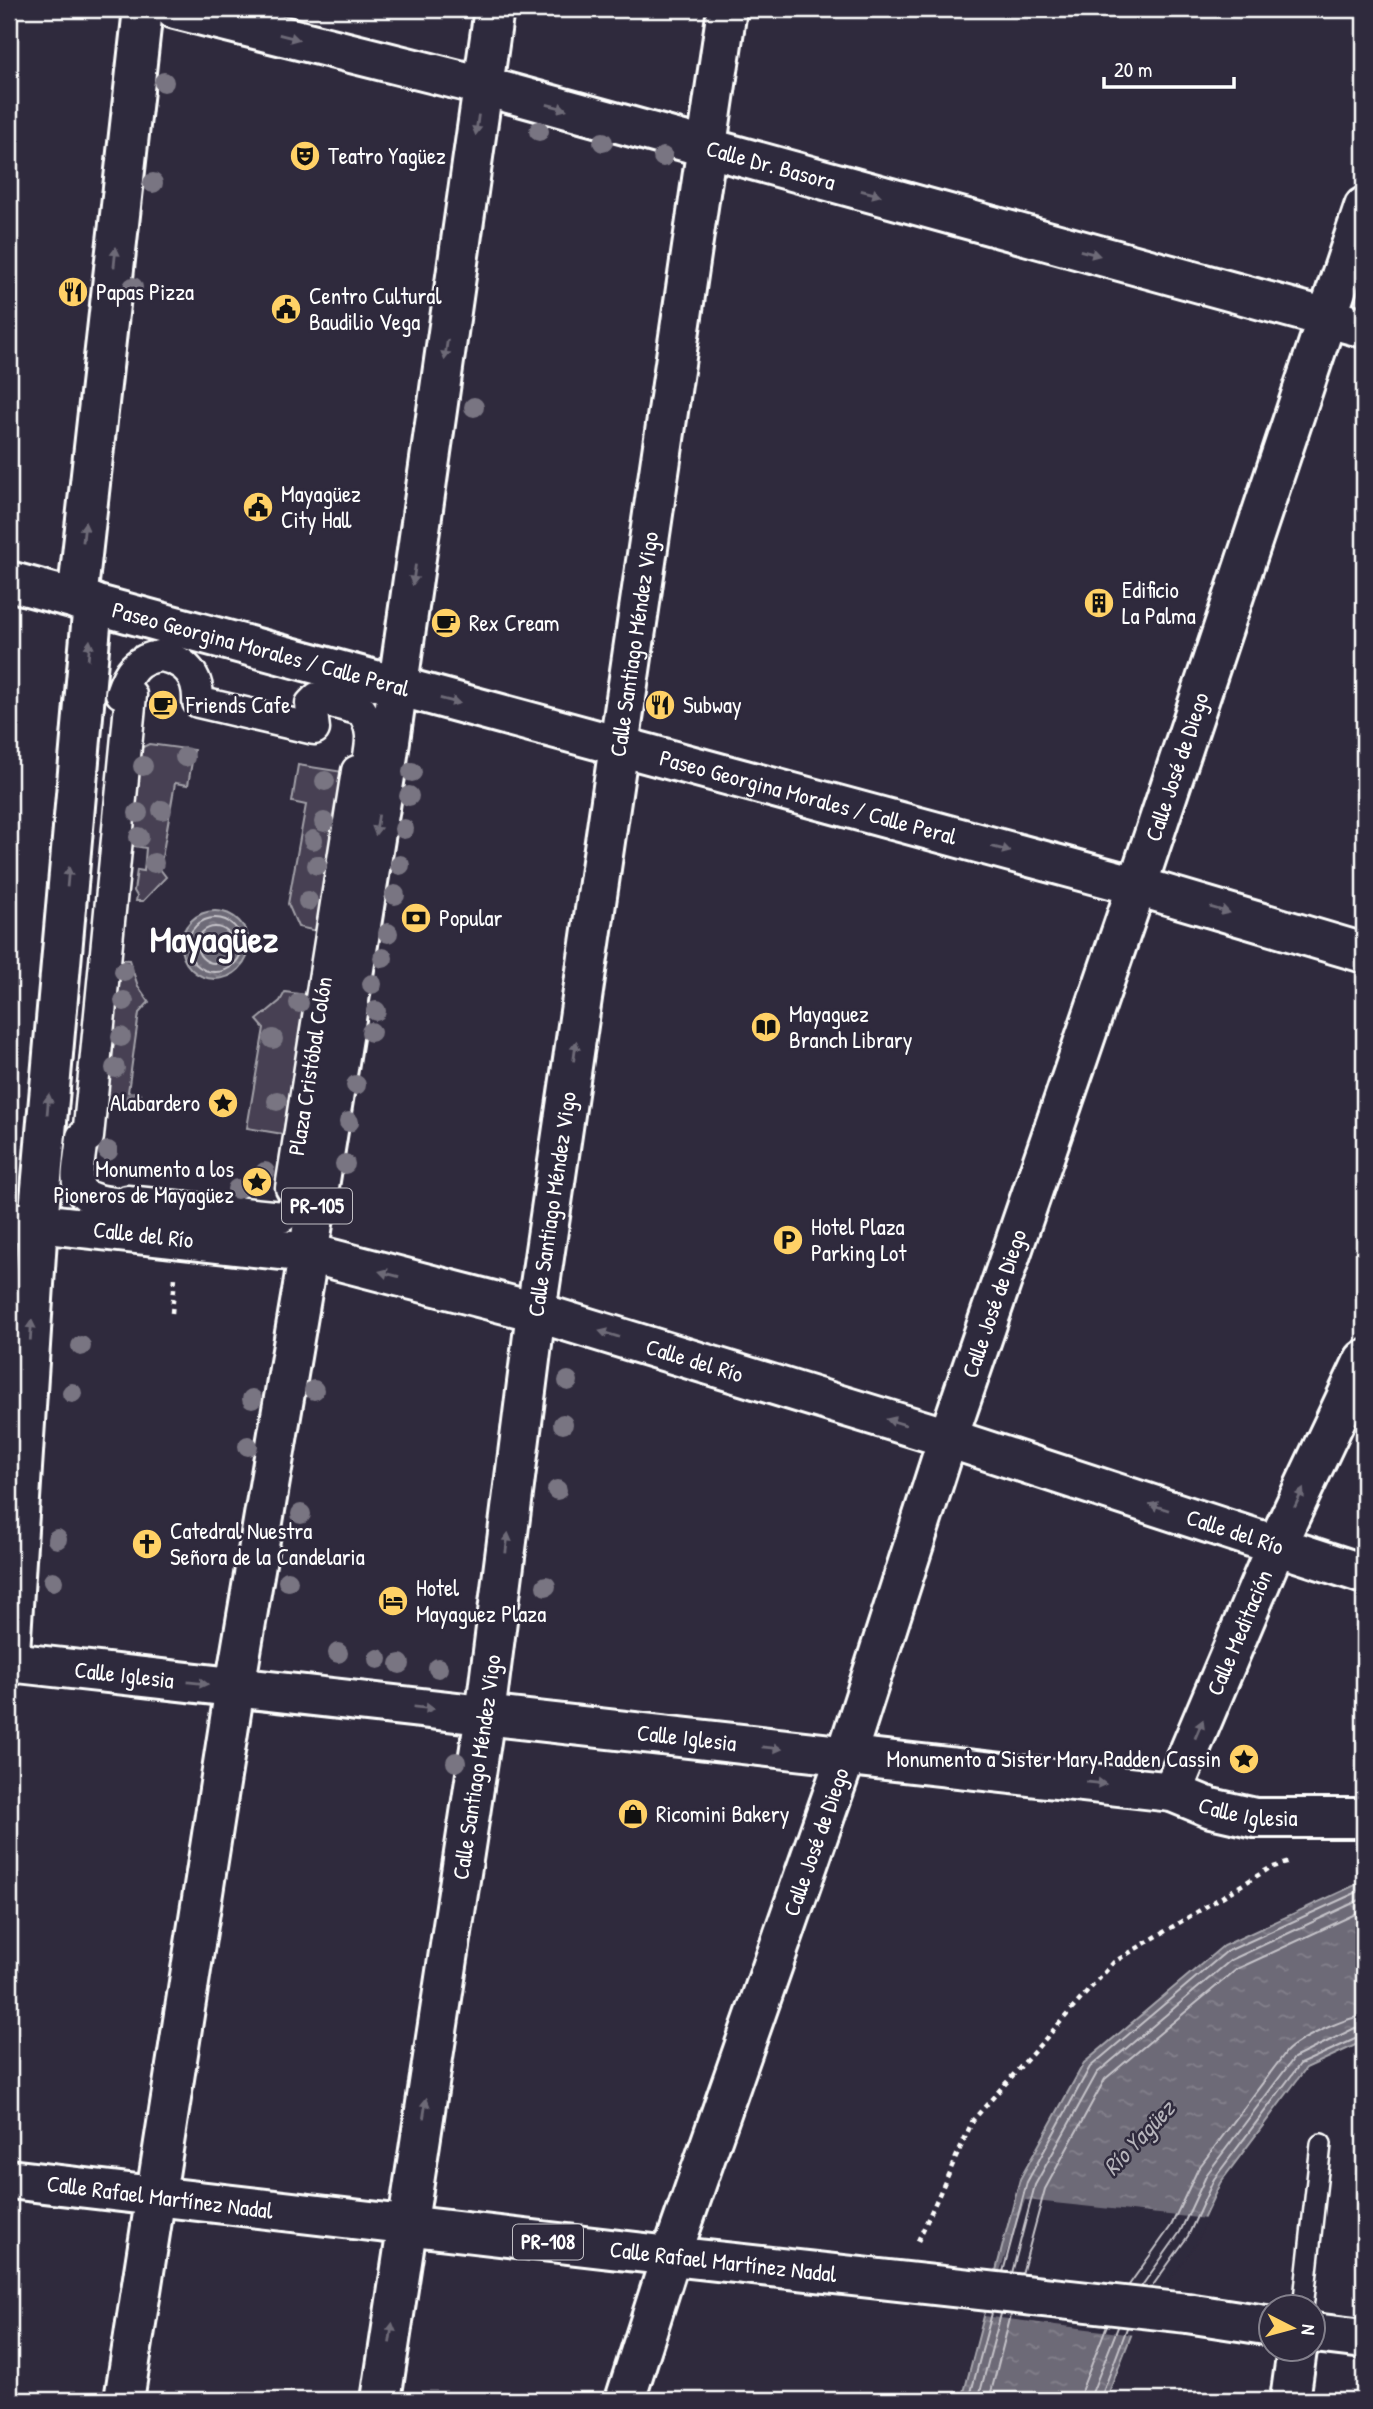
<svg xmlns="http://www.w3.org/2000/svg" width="1373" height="2409" font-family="'Patrick Hand',sans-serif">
  <defs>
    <pattern id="water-ripples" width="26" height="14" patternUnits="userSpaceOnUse" patternTransform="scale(1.75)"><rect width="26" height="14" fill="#6d6a77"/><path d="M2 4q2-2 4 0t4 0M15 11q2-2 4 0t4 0" fill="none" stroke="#83808b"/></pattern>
  </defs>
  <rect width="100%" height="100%" fill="#2f2a3d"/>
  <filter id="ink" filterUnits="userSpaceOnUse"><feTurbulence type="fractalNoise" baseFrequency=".0143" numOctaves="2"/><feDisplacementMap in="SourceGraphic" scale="14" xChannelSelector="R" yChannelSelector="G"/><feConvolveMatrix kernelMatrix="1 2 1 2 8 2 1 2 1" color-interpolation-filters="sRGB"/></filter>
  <g filter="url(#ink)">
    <path fill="#464152" stroke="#a2a0a8" stroke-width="2" d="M149 744 194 750 188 785 175 783 160 869 166 877 143 901H136L137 896 134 891 137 870 144 871 146 848 128 845 139 749Z
      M298 765 343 772 317 931 298 927 288 904 306 805 292 802Z
      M117 959 129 960 138 986 149 1002 139 1013 128 1092 141 1094 138 1110 103 1104Z
      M285 992 307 995 283 1134 247 1128 264 1028 257 1020 280 1001Z"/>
    <path fill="url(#water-ripples)" stroke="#a7a6ad" stroke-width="2" d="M181 945a34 34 0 1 1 68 0a34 34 0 1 1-68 0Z
      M1364 1881V2041L1306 2068 1220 2183 1194 2239 1139 2315 1106 2400H962L1020 2179 1084 2063 1223 1946Z"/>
    <path fill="#2f2a3d" d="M1025 2200 1207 2219 1197 2242 1143 2317 1135 2335 984 2316Z"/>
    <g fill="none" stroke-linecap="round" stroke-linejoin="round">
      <path stroke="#c5c3c9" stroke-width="2" d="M188 945a27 27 0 1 1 54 0a27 27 0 1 1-54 0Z
        M197 945a18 18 0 1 1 36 0a18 18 0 1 1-36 0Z
        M1003 2272 1027 2182 1090 2067 1226 1952 1364 1889
        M1012 2273 1035 2185 1097 2073 1231 1960 1364 1898
        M1022 2274 1045 2189 1105 2079 1237 1969 1364 1910
        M1129 2285 1171 2226 1198 2169 1286 2052C1298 2039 1347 2017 1364 2016
        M1141 2287 1180 2232 1207 2174 1294 2058 1355 2028 1364 2026
        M1151 2288 1188 2236 1214 2179 1300 2064 1364 2035
        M969 2400 992 2313
        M978 2400 1001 2314
        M989 2400 1011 2315
        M1081 2400 1082 2389 1107 2325
        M1091 2400 1092 2393 1118 2327
        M1100 2400 1127 2328"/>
      <g stroke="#fff" stroke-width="24">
        <path id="service" d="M1303 2308 1321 2144"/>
      </g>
      <g stroke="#fff" stroke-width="35">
        <path id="pedestrian" d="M160 656C186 660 199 676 198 702L314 729 311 704 317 698 361 710C377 731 370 748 366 773L357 771 291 1188 298 1189 296 1206 282 1217 127 1201 123 1204C65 1198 77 1186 82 1137H88L131 695 121 693C128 672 136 659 160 656Z"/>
      </g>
      <g stroke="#fff" stroke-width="44">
        <g id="minor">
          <path id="s1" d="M175 9 483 86 1364 328"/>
          <path id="s2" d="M9 581 1137 886 1364 953"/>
          <path d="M77 600 143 9"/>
          <path id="s3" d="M9 1223H38L309 1253 536 1312 948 1438 1364 1574"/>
          <path id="s4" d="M9 1662 1172 1792 1211 1808 1255 1818H1364"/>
          <path d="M9 1667 38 1223 93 603"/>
          <path id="s5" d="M1172 1792 1276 1546 1364 1360"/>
          <path d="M9 2179 155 2196"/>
          <path id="s6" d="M625 2400 671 2256 846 1756 948 1438 1137 886 1364 207"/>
          <path d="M1290 2400 1297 2350"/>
        </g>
      </g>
      <g stroke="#fff" stroke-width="44">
        <g id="primary">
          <path id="s7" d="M155 2196 671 2256 1187 2313 1272 2326"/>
          <path d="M1314 2333 1364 2339"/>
          <path d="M124 2400 235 1687 304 1280 385 776 494 9"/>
          <path id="s8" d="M381 2400 485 1715 536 1312 727 9"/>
        </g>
      </g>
      <path stroke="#fff" stroke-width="4.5" stroke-dasharray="5 5" stroke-linecap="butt" d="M172 1313 175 1277
        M918 2241 973 2120 1114 1962 1270 1868 1290 1862"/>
      <use href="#service" stroke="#2f2a3d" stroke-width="19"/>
      <use href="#pedestrian" stroke="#2f2a3d" stroke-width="30"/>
      <use href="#minor" stroke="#2f2a3d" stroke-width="38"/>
      <use href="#primary" stroke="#2f2a3d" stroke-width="38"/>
    </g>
    <g fill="#797582">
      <circle cx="164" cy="82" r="10"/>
      <circle cx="539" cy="131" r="10"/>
      <circle cx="603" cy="142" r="10"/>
      <circle cx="663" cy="157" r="10"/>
      <circle cx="153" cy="183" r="10"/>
      <circle cx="133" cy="287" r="10"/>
      <circle cx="474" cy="407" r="10"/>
      <circle cx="185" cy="757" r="10"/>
      <circle cx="143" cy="766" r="10"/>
      <circle cx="412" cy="772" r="10"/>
      <circle cx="325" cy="781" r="10"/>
      <circle cx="409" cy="796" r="10"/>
      <circle cx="162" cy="810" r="10"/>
      <circle cx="138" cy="813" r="10"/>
      <circle cx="324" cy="822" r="10"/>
      <circle cx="404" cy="829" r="10"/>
      <circle cx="139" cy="837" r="10"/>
      <circle cx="313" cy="840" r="10"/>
      <circle cx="154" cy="863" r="10"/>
      <circle cx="317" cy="865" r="10"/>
      <circle cx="400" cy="865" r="10"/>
      <circle cx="395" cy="895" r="10"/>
      <circle cx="308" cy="901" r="10"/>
      <circle cx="388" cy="933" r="10"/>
      <circle cx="383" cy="958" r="10"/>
      <circle cx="124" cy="971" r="10"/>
      <circle cx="372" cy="984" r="10"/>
      <circle cx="124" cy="1001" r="10"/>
      <circle cx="299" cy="1003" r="10"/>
      <circle cx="376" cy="1011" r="10"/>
      <circle cx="371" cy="1032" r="10"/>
      <circle cx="121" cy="1037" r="10"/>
      <circle cx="273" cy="1039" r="10"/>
      <circle cx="115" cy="1068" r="10"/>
      <circle cx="356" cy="1085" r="10"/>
      <circle cx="134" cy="1101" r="10"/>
      <circle cx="277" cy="1101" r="10"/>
      <circle cx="349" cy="1122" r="10"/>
      <circle cx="108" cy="1151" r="10"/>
      <circle cx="345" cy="1164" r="10"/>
      <circle cx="265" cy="1172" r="10"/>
      <circle cx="237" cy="1189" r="10"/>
      <circle cx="341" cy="1198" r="10"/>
      <circle cx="81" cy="1346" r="10"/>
      <circle cx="568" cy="1381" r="10"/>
      <circle cx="314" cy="1390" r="10"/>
      <circle cx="72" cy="1393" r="10"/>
      <circle cx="252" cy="1399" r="10"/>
      <circle cx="563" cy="1424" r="10"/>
      <circle cx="248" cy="1446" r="10"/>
      <circle cx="557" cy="1490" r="10"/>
      <circle cx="301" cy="1514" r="10"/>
      <circle cx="57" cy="1539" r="10"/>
      <circle cx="53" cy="1581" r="10"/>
      <circle cx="288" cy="1581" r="10"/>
      <circle cx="546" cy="1586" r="10"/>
      <circle cx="338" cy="1653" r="10"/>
      <circle cx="378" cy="1659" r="10"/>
      <circle cx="400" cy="1664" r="10"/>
      <circle cx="438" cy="1668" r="10"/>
      <circle cx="456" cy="1762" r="10"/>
    </g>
    <defs><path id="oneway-solid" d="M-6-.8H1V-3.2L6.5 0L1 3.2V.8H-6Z" transform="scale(1.75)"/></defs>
    <g fill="#6d6a77">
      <use href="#oneway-solid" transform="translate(289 37) rotate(14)"/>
      <use href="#oneway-solid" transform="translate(557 107) rotate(15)"/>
      <use href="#oneway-solid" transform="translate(477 125) rotate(98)"/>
      <use href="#oneway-solid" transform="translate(871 193) rotate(15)"/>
      <use href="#oneway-solid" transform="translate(1090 253) rotate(15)"/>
      <use href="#oneway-solid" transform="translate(115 257) rotate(-84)"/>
      <use href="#oneway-solid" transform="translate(446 350) rotate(98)"/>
      <use href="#oneway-solid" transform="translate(84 532) rotate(-84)"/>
      <use href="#oneway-solid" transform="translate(414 575) rotate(98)"/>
      <use href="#oneway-solid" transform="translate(89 650) rotate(-85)"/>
      <use href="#oneway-solid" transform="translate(450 701) rotate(14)"/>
      <use href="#oneway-solid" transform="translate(377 825) rotate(99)"/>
      <use href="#oneway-solid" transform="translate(1001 849) rotate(15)"/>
      <use href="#oneway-solid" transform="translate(68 877) rotate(-85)"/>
      <use href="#oneway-solid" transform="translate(1220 910) rotate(16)"/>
      <use href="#oneway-solid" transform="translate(575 1051) rotate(-82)"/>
      <use href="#oneway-solid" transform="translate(48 1104) rotate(-85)"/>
      <use href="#oneway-solid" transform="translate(389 1274) rotate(-165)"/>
      <use href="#oneway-solid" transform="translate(31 1330) rotate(-86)"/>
      <use href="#oneway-solid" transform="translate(609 1334) rotate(-163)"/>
      <use href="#oneway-solid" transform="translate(896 1422) rotate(-163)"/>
      <use href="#oneway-solid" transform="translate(1299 1498) rotate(-65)"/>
      <use href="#oneway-solid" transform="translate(1159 1507) rotate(-162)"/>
      <use href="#oneway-solid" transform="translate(507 1543) rotate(-83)"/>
      <use href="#oneway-solid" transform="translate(198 1683) rotate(6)"/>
      <use href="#oneway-solid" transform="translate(424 1708) rotate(6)"/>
      <use href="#oneway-solid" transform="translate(1199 1729) rotate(-67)"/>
      <use href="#oneway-solid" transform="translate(772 1748) rotate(6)"/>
      <use href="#oneway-solid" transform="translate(1096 1783) rotate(6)"/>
      <use href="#oneway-solid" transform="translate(425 2108) rotate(-81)"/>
      <use href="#oneway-solid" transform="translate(391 2333) rotate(-82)"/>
    </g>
  </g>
  <defs>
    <g id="theatre-disc" transform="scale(1.575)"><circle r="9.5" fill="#ffd166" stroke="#2f2a3d"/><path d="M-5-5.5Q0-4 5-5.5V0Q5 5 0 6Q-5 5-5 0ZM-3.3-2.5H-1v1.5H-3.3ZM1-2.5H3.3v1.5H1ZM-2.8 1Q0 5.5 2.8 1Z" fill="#111"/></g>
    <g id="restaurant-disc" transform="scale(1.575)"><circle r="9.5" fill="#ffd166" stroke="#2f2a3d"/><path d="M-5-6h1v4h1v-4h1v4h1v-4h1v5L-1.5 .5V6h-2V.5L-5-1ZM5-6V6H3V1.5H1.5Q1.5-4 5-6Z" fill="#111"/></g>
    <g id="civic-disc" transform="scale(1.575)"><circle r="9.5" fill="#ffd166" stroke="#2f2a3d"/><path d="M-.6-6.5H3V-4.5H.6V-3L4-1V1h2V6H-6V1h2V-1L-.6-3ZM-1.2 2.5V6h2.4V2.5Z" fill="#111"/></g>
    <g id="building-disc" transform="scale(1.575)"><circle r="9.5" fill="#ffd166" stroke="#2f2a3d"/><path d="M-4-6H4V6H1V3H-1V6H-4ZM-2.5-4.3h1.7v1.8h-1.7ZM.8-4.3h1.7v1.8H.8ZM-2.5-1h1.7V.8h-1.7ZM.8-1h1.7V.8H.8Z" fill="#111"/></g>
    <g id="cafe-disc" transform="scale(1.575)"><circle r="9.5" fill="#ffd166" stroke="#2f2a3d"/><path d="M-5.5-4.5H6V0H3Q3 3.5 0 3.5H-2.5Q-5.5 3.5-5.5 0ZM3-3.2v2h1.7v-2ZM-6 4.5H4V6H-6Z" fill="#111"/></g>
    <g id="bank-disc" transform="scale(1.575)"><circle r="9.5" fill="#ffd166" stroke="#2f2a3d"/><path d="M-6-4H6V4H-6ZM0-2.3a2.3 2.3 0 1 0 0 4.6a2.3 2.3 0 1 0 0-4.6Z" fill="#111"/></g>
    <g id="library-disc" transform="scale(1.575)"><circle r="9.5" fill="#ffd166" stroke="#2f2a3d"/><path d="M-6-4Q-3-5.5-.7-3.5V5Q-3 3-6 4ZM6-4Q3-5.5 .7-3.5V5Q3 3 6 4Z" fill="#111"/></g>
    <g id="sight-disc" transform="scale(1.575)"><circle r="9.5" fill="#ffd166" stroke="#2f2a3d"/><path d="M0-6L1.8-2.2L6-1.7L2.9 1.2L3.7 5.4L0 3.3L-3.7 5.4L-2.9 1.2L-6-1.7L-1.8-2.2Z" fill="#111"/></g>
    <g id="parking-disc" transform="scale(1.575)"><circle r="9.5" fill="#ffd166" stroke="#2f2a3d"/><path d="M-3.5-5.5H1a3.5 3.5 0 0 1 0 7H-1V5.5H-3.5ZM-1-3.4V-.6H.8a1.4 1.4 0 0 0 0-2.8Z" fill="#111"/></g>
    <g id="church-disc" transform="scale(1.575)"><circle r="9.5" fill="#ffd166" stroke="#2f2a3d"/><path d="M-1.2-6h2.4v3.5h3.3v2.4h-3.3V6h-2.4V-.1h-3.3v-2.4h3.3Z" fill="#111"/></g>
    <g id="hotel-disc" transform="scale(1.575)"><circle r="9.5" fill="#ffd166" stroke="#2f2a3d"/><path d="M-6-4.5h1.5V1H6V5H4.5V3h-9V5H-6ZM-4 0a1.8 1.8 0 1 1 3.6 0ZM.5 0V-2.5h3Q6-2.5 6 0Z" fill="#111"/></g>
    <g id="shop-disc" transform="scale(1.575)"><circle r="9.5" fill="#ffd166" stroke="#2f2a3d"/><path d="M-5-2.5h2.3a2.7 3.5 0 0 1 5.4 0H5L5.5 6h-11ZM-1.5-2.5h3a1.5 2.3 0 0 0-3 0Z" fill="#111"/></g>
  </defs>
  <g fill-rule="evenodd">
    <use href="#theatre-disc" x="305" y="156"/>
    <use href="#restaurant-disc" x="73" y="292"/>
    <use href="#civic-disc" x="286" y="309"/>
    <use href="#civic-disc" x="258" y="507"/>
    <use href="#building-disc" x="1099" y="603"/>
    <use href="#cafe-disc" x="446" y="623"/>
    <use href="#cafe-disc" x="163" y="705"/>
    <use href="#restaurant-disc" x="660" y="705"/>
    <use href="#bank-disc" x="416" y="918"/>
    <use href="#library-disc" x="766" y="1027"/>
    <use href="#sight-disc" x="223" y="1103"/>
    <use href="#sight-disc" x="257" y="1182"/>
    <use href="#parking-disc" x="788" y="1240"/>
    <use href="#church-disc" x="147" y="1544"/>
    <use href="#hotel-disc" x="393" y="1601"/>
    <use href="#sight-disc" x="1244" y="1759"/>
    <use href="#shop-disc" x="633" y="1814"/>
  </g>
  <g text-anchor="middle" stroke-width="5" stroke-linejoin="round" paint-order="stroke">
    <g fill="#2f2a3d" stroke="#c1bfc5" stroke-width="2">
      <rect x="282" y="1188.5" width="70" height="35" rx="5"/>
      <rect x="513" y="2224.5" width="70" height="35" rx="5"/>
    </g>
    <g font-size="21" font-weight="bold" fill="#fff">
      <text x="317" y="1213">PR-105</text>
      <text x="548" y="2249">PR-108</text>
    </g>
    <g font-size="23" fill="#fff" stroke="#2f2a3d" text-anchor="start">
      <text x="328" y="164">Teatro Yagüez</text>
      <text x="96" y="300">Papas Pizza</text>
      <text x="309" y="304">Centro Cultural<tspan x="309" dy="26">Baudilio Vega</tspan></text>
      <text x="281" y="502">Mayagüez<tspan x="281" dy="26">City Hall</tspan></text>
      <text x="1122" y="598">Edificio<tspan x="1122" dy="26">La Palma</tspan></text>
      <text x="469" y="631">Rex Cream</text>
      <text x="186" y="713">Friends Cafe</text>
      <text x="683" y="713">Subway</text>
      <text x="439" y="926">Popular</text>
      <text x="789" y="1022">Mayaguez<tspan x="789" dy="26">Branch Library</tspan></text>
      <text x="200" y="1111" text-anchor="end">Alabardero</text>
      <text x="234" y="1177" text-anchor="end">Monumento a los<tspan x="234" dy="26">Pioneros de Mayagüez</tspan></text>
      <text x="811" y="1235">Hotel Plaza<tspan x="811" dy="26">Parking Lot</tspan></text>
      <text x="170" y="1539">Catedral Nuestra<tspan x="170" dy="26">Señora de la Candelaria</tspan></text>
      <text x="416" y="1596">Hotel<tspan x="416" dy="26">Mayaguez Plaza</tspan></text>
      <text x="1221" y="1767" text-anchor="end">Monumento a Sister Mary Padden Cassin</text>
      <text x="656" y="1822">Ricomini Bakery</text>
    </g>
    <g font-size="23" fill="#fff" stroke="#2f2a3d">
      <text dy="8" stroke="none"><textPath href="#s1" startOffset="616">Calle Dr. Basora</textPath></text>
      <text dy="8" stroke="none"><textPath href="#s8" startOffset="1774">Calle Santiago Méndez Vigo</textPath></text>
      <text dy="8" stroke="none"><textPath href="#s2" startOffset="261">Paseo Georgina Morales / Calle Peral</textPath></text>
      <text dy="8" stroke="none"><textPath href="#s6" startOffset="1724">Calle José de Diego</textPath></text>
      <text dy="8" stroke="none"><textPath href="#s2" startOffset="828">Paseo Georgina Morales / Calle Peral</textPath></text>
      <text transform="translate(310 1066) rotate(-81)" y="8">Plaza Cristóbal Colón</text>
      <text dy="8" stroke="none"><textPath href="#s8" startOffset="1208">Calle Santiago Méndez Vigo</textPath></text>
      <text dy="8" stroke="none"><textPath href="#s3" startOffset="135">Calle del Río</textPath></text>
      <text dy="8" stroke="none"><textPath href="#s6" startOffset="1157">Calle José de Diego</textPath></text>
      <text dy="8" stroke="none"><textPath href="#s3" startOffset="702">Calle del Río</textPath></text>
      <text dy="8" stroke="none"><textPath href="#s3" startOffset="1269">Calle del Río</textPath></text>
      <text dy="8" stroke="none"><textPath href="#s5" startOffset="173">Calle Meditación</textPath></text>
      <text dy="8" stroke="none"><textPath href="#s4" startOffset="116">Calle Iglesia</textPath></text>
      <text dy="8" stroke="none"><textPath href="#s4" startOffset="682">Calle Iglesia</textPath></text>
      <text dy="8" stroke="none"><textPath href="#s8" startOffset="640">Calle Santiago Méndez Vigo</textPath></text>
      <text dy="8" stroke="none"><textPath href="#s4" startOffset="1250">Calle Iglesia</textPath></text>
      <text dy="8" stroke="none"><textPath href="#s6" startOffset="590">Calle José de Diego</textPath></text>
      <text transform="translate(160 2197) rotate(7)" y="8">Calle Rafael Martínez Nadal</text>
      <text dy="8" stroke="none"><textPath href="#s7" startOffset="572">Calle Rafael Martínez Nadal</textPath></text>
    </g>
    <g font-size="24" font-style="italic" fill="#b6b4bb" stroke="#2f2a3d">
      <text transform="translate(1139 2138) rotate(-47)" y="8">Río Yagüez</text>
    </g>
    <g font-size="37" font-weight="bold" fill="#fff" stroke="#2f2a3d">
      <text x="214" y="952">Mayagüez</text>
    </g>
  </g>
  <rect width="1373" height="2409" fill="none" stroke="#2f2a3d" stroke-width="35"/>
  <rect x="18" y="18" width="1338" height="2374" fill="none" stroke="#fff" stroke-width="2.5" filter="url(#ink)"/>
  <g transform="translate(1292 2328) rotate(96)"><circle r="33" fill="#2f2a3d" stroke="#827f8b" stroke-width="2"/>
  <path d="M0-5L12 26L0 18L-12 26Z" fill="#ffd166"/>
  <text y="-10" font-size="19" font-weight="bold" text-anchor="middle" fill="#ffffff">N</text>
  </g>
  <path d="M1104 77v10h130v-10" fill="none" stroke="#ffffff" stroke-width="3.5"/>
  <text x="1114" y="77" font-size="21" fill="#ffffff" stroke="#2f2a3d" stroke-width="5" paint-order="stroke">20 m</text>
</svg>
